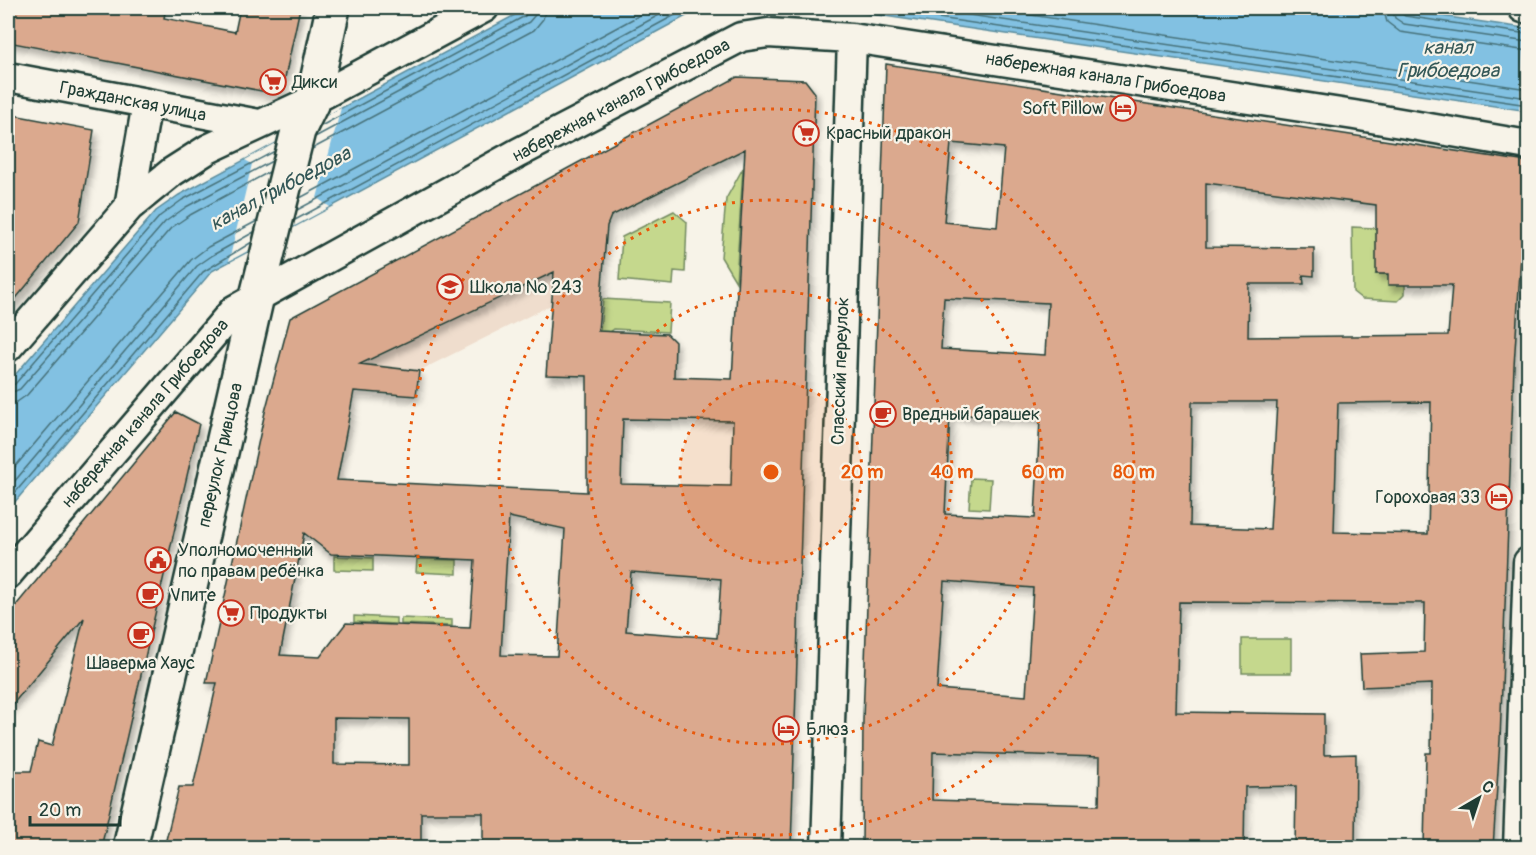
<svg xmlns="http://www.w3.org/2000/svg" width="1536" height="855" font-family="Pangolin,sans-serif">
  <defs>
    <filter id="shadow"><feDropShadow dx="3.5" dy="6" stdDeviation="3" flood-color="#0004"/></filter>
  </defs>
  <rect width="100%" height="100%" fill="#f7f3e8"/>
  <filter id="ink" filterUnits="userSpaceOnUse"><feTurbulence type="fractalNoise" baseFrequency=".0167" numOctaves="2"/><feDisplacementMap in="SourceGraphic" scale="12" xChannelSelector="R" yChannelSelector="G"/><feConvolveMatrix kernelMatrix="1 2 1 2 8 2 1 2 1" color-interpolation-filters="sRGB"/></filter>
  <g filter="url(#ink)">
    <path fill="#efddcd" d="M382 8H426L408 17Z
      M558 175 551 305 419 371 279 357 290 318Z"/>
    <path fill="#c5d88d" stroke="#728a60" stroke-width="1.5" d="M743 168 736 282 721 257 726 199Z
      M674 211 687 222 685 272 674 271 673 285 619 280 622 237Z
      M1352 227 1419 230 1376 274H1388L1405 285V294L1398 301 1362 299 1353 292Z
      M603 299 670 303 668 332 614 329 606 335 598 350Z
      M971 478 991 479 989 509 969 508Z
      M334 556 373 558V571L334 570Z
      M417 559 457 560V574L416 572Z
      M354 616 396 618V624L354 622Z
      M401 618 452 620V626L401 624Z
      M1242 639H1291V673H1242Z"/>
    <path fill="#82c1e2" stroke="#5a8c9c" stroke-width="1.5" d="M528 8H701L212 271 8 510V383L156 211 179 195Z
      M830 8H1387L1524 28 1528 29V111Z"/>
    <path fill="#f7f3e8" d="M1524 28 1528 29V111L1519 110Z
      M341 108 317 198 330 207 229 261 252 164 245 160Z"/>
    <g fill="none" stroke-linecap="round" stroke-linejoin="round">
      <path stroke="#47727a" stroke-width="1.5" d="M871 8 1528 105
        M922 8 1528 98
        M983 8 1528 89
        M1383 8 1387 22 1400 32 1528 51
        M1392 8 1395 18 1404 24 1528 42
        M1400 8 1401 13 1405 16 1528 34
        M321 126 525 16 529 8
        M315 137 529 22 535 15 537 8
        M312 149 534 30 543 19 546 8
        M300 198 653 8
        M297 210 672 8
        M295 220 688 8
        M8 386 15 384 160 216 182 200 275 151
        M8 394 20 389 165 222 186 207 272 161
        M8 403 17 402 27 395 171 228 190 215 269 172
        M8 475 191 260 208 247 257 221
        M8 489 197 266 213 255 254 232
        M8 501 203 272 252 242"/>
    </g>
    <path fill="#dba98e" stroke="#1f3d34" stroke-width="1.5" fill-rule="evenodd" filter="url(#shadow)" d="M8 8H134L165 13 164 18 235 32 240 8H300L283 87 272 93 8 42Z
      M886 64 1527 162 1514 366 1500 740 1493 848H1424L1426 753H1431L1432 684 1362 687 1360 654 1424 652 1425 603 1179 602 1176 712 1324 714V755L1356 754 1355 848H1295L1296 786 1245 787 1244 848H862L863 720ZM951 143 1004 148 997 227 944 222ZM1206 183 1376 205V274H1388V285H1452L1448 335 1248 337 1249 284H1304L1303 275 1314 276V248L1206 247ZM944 298 1048 303 1045 355 941 349ZM1192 402H1277L1270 529 1190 526ZM1431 402 1428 534 1334 532 1338 403ZM950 414 1040 419 1035 518 945 514ZM944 581 1033 588 1026 696 937 689ZM933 752 1100 757 1099 805 932 800Z
      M737 77 805 80 815 93 791 848H483V813H421V848H164L179 787H193L217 683H206L265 412 290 318ZM745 149 732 379 674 377 675 342 667 334 598 331 607 226 611 216ZM554 272 546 375 587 376V492L337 480 354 391 416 396 419 371 360 364ZM623 419 733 421 731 486 621 484ZM509 517 565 529 557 656 501 655ZM304 533 331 554 475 560 470 628 346 623 320 657 280 655ZM631 572 721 579 717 638 626 631ZM334 718 409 719V765L334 764Z
      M8 114 94 130 79 222 8 308Z
      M176 412 199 424 101 848H8V771H31L38 742 52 746 84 618 8 710V615Z"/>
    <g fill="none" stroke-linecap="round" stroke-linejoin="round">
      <g stroke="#1f3d34" stroke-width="33">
        <path id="street" d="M1523 8H1528
          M8 77 259 124
          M129 207 147 103
          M8 347 129 207 172 172 208 149 313 100 484 8
          M8 574 234 310 518 153 741 37 768 33 852 38 1354 115 1528 145
          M826 848 852 38
          M1518 848 1528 562"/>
      </g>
      <g stroke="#1f3d34" stroke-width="38">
        <path id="secondary" d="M130 848 257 296 298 131 313 100 333 8"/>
      </g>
      <use href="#street" stroke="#f7f3e8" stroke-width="28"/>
      <use href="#secondary" stroke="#f7f3e8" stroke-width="33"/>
    </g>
  </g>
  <circle cx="771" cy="472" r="91" fill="#e8590c" fill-opacity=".12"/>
  <g fill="none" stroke="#e8590c" stroke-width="3" stroke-dasharray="3 6">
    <circle cx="771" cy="472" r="91"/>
    <circle cx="771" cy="472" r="181"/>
    <circle cx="771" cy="472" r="272"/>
    <circle cx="771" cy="472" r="363"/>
  </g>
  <defs>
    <g id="supermarket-ring" transform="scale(1.35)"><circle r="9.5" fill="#f7f3e8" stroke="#c8321e" stroke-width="1.5"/><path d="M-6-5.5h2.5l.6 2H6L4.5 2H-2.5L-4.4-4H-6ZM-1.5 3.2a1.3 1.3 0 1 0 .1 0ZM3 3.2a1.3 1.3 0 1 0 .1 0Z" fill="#c8321e"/></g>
    <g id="hotel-ring" transform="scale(1.35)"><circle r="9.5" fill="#f7f3e8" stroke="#c8321e" stroke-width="1.5"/><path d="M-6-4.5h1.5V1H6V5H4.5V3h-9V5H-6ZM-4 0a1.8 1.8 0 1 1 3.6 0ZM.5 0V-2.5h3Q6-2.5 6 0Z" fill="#c8321e"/></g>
    <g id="school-ring" transform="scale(1.35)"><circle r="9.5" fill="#f7f3e8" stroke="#c8321e" stroke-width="1.5"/><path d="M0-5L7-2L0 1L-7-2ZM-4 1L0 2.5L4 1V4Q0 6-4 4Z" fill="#c8321e"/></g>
    <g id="cafe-ring" transform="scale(1.35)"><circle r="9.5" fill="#f7f3e8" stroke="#c8321e" stroke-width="1.5"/><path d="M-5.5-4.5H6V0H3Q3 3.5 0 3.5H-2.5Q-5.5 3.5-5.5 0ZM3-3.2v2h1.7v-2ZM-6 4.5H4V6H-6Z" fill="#c8321e"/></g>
    <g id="civic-ring" transform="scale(1.35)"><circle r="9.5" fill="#f7f3e8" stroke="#c8321e" stroke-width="1.5"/><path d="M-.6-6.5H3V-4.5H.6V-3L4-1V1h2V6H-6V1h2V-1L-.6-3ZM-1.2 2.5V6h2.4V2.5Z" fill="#c8321e"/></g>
  </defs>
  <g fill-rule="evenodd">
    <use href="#supermarket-ring" x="273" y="82"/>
    <use href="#hotel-ring" x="1123" y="108"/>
    <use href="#supermarket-ring" x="806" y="133"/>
    <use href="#school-ring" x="450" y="287"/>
    <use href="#cafe-ring" x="883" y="414"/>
    <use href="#hotel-ring" x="1499" y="497"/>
    <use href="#civic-ring" x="158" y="560"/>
    <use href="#cafe-ring" x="150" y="595"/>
    <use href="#supermarket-ring" x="231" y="613"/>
    <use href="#cafe-ring" x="141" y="635"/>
    <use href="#hotel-ring" x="786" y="729"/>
  </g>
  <g text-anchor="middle" stroke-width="4.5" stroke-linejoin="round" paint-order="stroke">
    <g font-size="18" fill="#1f3d34" stroke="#f7f3e8">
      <text transform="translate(1106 77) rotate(9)" y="6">набережная канала Грибоедова</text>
      <text transform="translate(621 100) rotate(-28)" y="6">набережная канала Грибоедова</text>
      <text transform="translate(133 101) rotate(11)" y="6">Гражданская улица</text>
      <text transform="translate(840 371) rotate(-88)" y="6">Спасский переулок</text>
      <text transform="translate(145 413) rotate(-49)" y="6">набережная канала Грибоедова</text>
      <text transform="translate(220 455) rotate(-77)" y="6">переулок Гривцова</text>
    </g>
    <g font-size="18" fill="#1f3d34" stroke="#f7f3e8" text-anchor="start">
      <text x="292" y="88">Дикси</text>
      <text x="1104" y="114" text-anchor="end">Soft Pillow</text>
      <text x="826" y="139">Красный дракон</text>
      <text x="470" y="293">Школа № 243</text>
      <text x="902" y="420">Вредный барашек</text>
      <text x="1480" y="503" text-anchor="end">Гороховая 33</text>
      <text x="178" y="556">Уполномоченный<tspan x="178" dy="21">по правам ребёнка</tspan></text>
      <text x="170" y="601">Vпите</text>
      <text x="250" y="619">Продукты</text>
      <text x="141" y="669" text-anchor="middle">Шаверма Хаус</text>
      <text x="806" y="735">Блюз</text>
    </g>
    <g font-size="20" font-style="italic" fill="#335757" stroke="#f7f3e8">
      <text x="1448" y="54">канал<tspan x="1448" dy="23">Грибоедова</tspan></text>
      <text transform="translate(280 188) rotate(-28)" y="7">канал Грибоедова</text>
    </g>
  </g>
  <circle cx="771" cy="472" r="9" fill="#e8590c" stroke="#f7f3e8" stroke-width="3"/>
  <g font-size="18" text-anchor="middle" font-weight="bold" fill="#e8590c" stroke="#f7f3e8" stroke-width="4.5" stroke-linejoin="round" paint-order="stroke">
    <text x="862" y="478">20 m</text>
    <text x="952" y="478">40 m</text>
    <text x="1043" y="478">60 m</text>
    <text x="1134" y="478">80 m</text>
  </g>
  <rect width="1536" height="855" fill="none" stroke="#f7f3e8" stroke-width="30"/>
  <rect x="15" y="15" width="1506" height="825" fill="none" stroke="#1f3d34" stroke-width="2" filter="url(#ink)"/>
  <g transform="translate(1479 798) rotate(39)" stroke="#f7f3e8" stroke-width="4.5" paint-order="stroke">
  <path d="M0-4.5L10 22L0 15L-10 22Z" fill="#1f3d34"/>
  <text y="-9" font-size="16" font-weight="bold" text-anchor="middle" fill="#1f3d34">С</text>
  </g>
  <path d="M30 816v9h90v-9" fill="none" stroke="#1f3d34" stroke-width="3"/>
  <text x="39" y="816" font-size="18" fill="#1f3d34" stroke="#f7f3e8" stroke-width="4.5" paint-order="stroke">20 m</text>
</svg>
